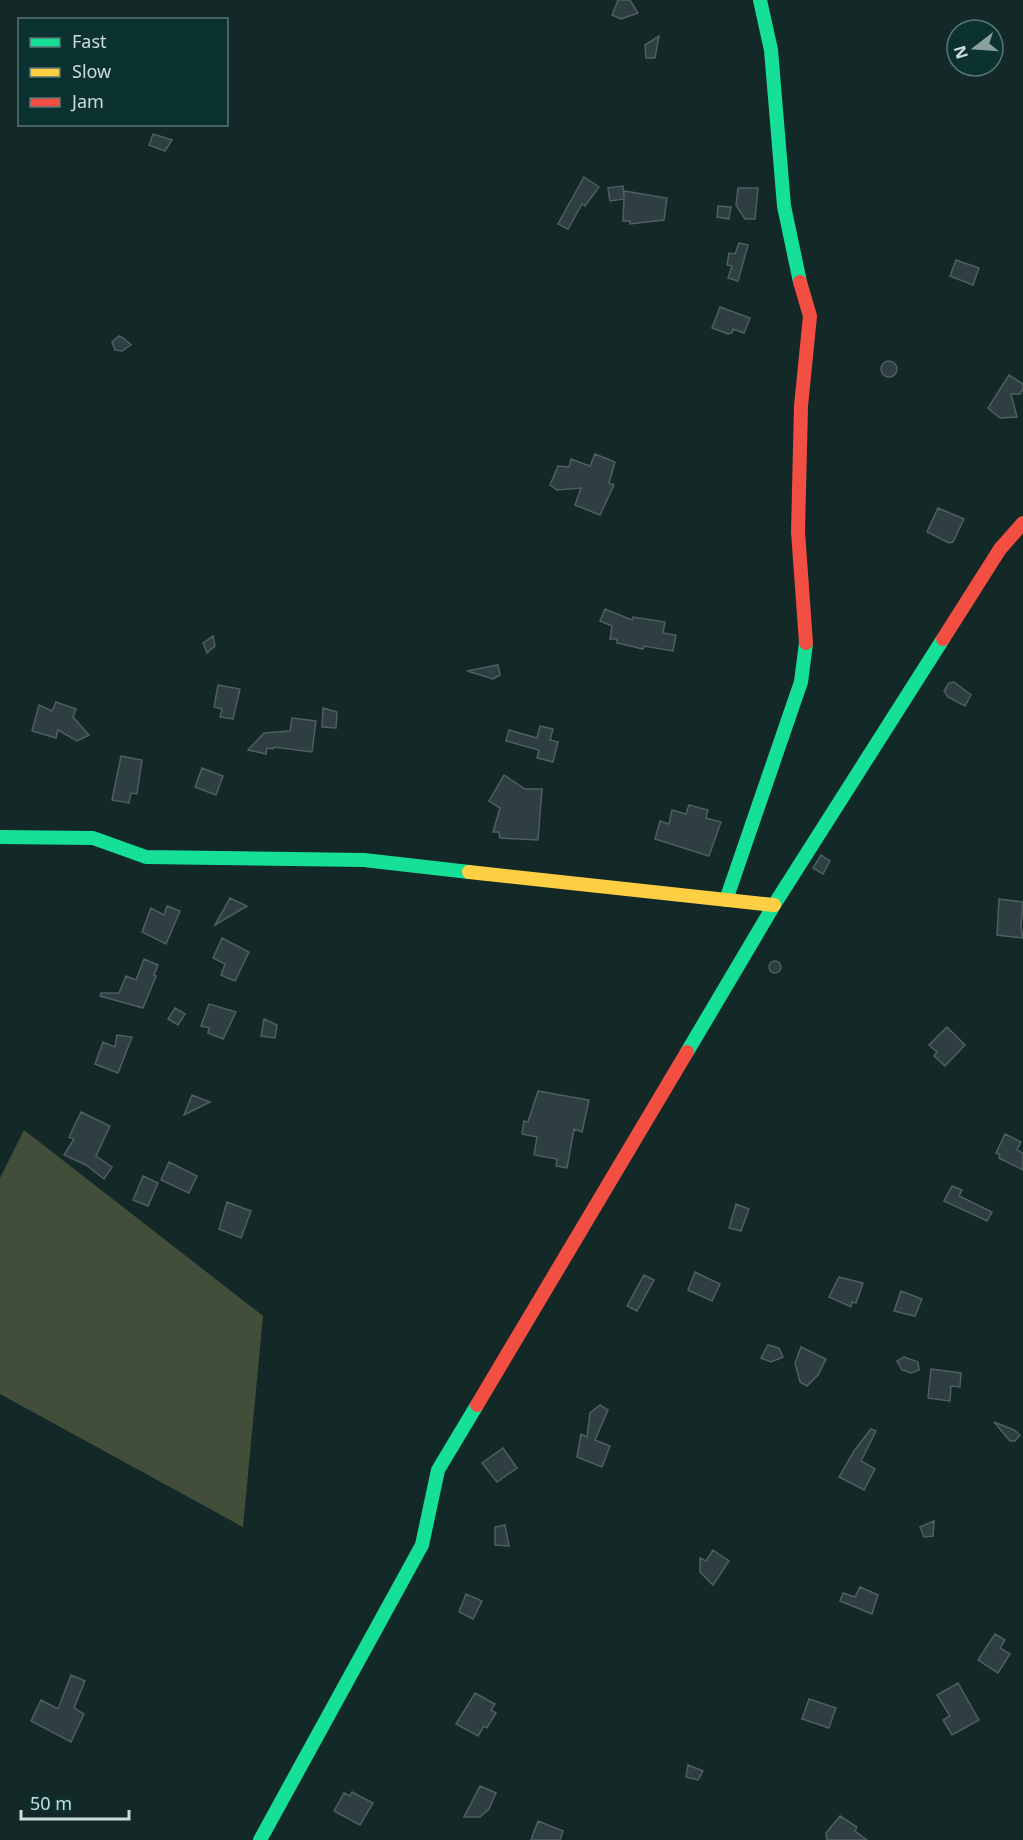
<svg xmlns="http://www.w3.org/2000/svg" width="1023" height="1840" font-family="'Noto Sans',sans-serif">
  <rect width="100%" height="100%" fill="#132928"/>
  <path fill="#434e3a" d="M24 1130 263 1316 243 1527 0 1394V1178Z"/>
  <path fill="#2f3f41" stroke="#4e5e61" stroke-width="1.5" d="M618 0H630L638 13 621 19 612 15Z
    M659 36 655 58H646L645 45Z
    M153 134 172 140 165 151 149 145Z
    M584 177 599 187 585 206 582 204 568 229 558 224Z
    M623 186 624 198V191L667 198 664 220 630 224V221H623L624 199 610 201 608 188Z
    M738 188H758L755 219H745L736 205Z
    M718 206 731 207 729 219 717 217Z
    M739 243 748 245 738 281 728 278 732 266 727 265 729 253 735 254Z
    M956 260 979 268 973 285 950 276Z
    M720 307 750 318 744 333 733 329 732 333 728 334 712 328Z
    M119 336 123 338 131 345 122 351 115 350 112 342Z
    M881 369a8 8 0 1 1 16 0a8 8 0 1 1-16 0Z
    M1009 375 1023 384V389L1020 394H1011L1017 417 1000 418 988 408Z
    M595 454 615 462 609 483 614 485 600 515 575 505 581 488 557 490 550 485 558 466 569 467 571 459 590 466Z
    M938 508 964 519 953 542 949 543 927 532Z
    M605 609 632 620 633 617 665 622 663 633 676 635 673 651 644 646 643 649 617 643V639H610L612 626 600 621Z
    M213 636 215 646 207 653 203 643Z
    M498 665 500 675 493 679 467 671Z
    M954 682 971 695 965 706 948 697 944 691 949 683Z
    M218 685 240 689 233 719 220 717 222 709 214 707Z
    M56 702 76 709 73 717 89 735 77 741 58 730 56 738 32 731 39 705 52 711Z
    M323 708 337 712 336 728 322 727Z
    M292 718 316 721 312 752 274 747 273 749 267 748 266 754 248 750 264 733 290 731Z
    M540 726 553 729 550 740 558 742 553 762 537 758 539 750 506 741 509 730 537 738Z
    M121 756 142 760 137 794 131 793 129 803 112 800Z
    M202 768 223 776 216 795 195 787Z
    M504 775 525 789H542L538 840 500 838 499 832H493L500 808 489 801Z
    M689 805 708 810 706 818 721 822 709 856 655 839 660 821 669 824 672 810 686 814Z
    M821 855 830 861 823 874 813 868Z
    M230 898 247 906 215 925Z
    M999 899 1023 902 1021 927 1023 938 997 935Z
    M167 906 180 911 166 944 142 932 151 908 164 915Z
    M222 938 249 952 235 981 221 975 225 964 213 958Z
    M144 959 158 965 154 975 156 976 143 1008 100 996 101 993H119L126 976 136 980Z
    M769 967a6 6 0 1 1 12 0a6 6 0 1 1-12 0Z
    M209 1004 236 1012 223 1039 208 1033 209 1028 201 1026Z
    M175 1008 185 1014 178 1025 168 1019Z
    M264 1019 277 1025 275 1038 261 1036Z
    M947 1027 965 1045 945 1066 934 1056 937 1052 929 1045Z
    M117 1035 132 1037 118 1073 95 1064 103 1042 115 1047Z
    M538 1091 589 1100 582 1132 574 1129 567 1168 556 1166 557 1159 534 1155 537 1137 522 1134 524 1121 528 1122Z
    M192 1095 210 1102 184 1115Z
    M81 1112 110 1126 96 1156 112 1167 104 1179 86 1165 64 1155 74 1139 69 1137Z
    M1005 1134 1021 1142 1017 1150 1023 1153V1170L999 1158 1000 1155 996 1153Z
    M169 1162 197 1176 189 1193 161 1180Z
    M143 1176 158 1183 148 1206 133 1200Z
    M952 1186 962 1190 959 1196 992 1212 987 1221 944 1201Z
    M227 1202 251 1211 241 1238 219 1229Z
    M736 1204 749 1209 741 1231 729 1228Z
    M695 1272 720 1284 712 1301 688 1290Z
    M644 1275 654 1280 637 1311 627 1306Z
    M839 1277 863 1283 856 1303 852 1302 851 1307 829 1297Z
    M901 1291 922 1299 915 1316 894 1311Z
    M768 1345 779 1348 783 1357 771 1362 761 1358Z
    M801 1347 826 1359 818 1375 807 1386 800 1382 795 1363Z
    M904 1357 918 1362 919 1370 911 1373 902 1370 897 1361Z
    M931 1369 961 1373 960 1387 951 1386 950 1401 928 1398Z
    M600 1405 608 1410 595 1440 610 1446 602 1467 577 1457 581 1434 587 1437 590 1413Z
    M994 1422 1014 1430 1020 1435 1015 1441H1010Z
    M871 1429 876 1431 861 1461 875 1469 864 1490 839 1477 854 1451Z
    M503 1448 517 1468 497 1482 482 1463Z
    M934 1521 933 1536 924 1537 920 1527Z
    M505 1525 509 1546 495 1545V1527Z
    M713 1550 729 1561 713 1585 700 1572V1558L706 1561Z
    M860 1587 878 1595 872 1614 840 1601 843 1593 855 1597Z
    M466 1594 482 1601 473 1619 459 1612Z
    M995 1634 1005 1640 1000 1648 1010 1654 998 1673 978 1660Z
    M71 1675 85 1681 74 1708 84 1714 71 1742 31 1721 41 1700 58 1709Z
    M958 1683 979 1720 952 1735 943 1720 950 1716 937 1695Z
    M475 1693 495 1704 491 1710 496 1713 487 1728 484 1726 478 1736 456 1724Z
    M809 1699 836 1708 829 1728 802 1719Z
    M688 1765 703 1771 698 1780 686 1777Z
    M480 1786 496 1793 489 1809 480 1817H464Z
    M352 1792 373 1803 360 1825 334 1811 344 1793 350 1796Z
    M840 1816 857 1827 855 1831 867 1840H827L826 1833Z
    M538 1821 563 1831 560 1840H531Z"/>
  <g fill="none" stroke-linecap="round" stroke-linejoin="round">
    <path stroke="#16e098" stroke-width="14" d="M760 0 771 50 784 206 800 282
      M0 837 93 838 146 857 364 860 469 872
      M726 900 801 682 806 643
      M687 1052 774 905 943 639
      M260 1840 422 1545 438 1470 477 1405"/>
    <path stroke="#ffcf43" stroke-width="14" d="M469 872 774 905"/>
    <path stroke="#f24e42" stroke-width="14" d="M800 282 810 316 801 406 798 532 806 643
      M943 639 1000 549 1023 523
      M477 1405 687 1052"/>
  </g>
  <rect x="18" y="18" width="210" height="108" fill="#0b3130" stroke="#587675" stroke-width="1.5"/>
  <rect x="30" y="38" width="30" height="9" fill="#16e098" stroke="#587675" stroke-width="1.5"/>
  <text x="72" y="48" font-size="18" fill="#cbdedd">Fast</text>
  <rect x="30" y="68" width="30" height="9" fill="#ffcf43" stroke="#587675" stroke-width="1.5"/>
  <text x="72" y="78" font-size="18" fill="#cbdedd">Slow</text>
  <rect x="30" y="98" width="30" height="9" fill="#f24e42" stroke="#587675" stroke-width="1.5"/>
  <text x="72" y="108" font-size="18" fill="#cbdedd">Jam</text>
  <g transform="translate(975 48) rotate(253)"><circle r="28" fill="#0b3130" stroke="#587675" stroke-width="1.5"/>
  <path d="M0-4.5L10 22L0 15L-10 22Z" fill="#8b9f9e"/>
  <text y="-9" font-size="16" font-weight="bold" text-anchor="middle" fill="#cbdedd">N</text>
  </g>
  <path d="M21 1810v9h108v-9" fill="none" stroke="#cbdedd" stroke-width="3"/>
  <text x="30" y="1810" font-size="18" fill="#cbdedd" stroke="#0b3130" stroke-width="4.5" paint-order="stroke">50 m</text>
</svg>
